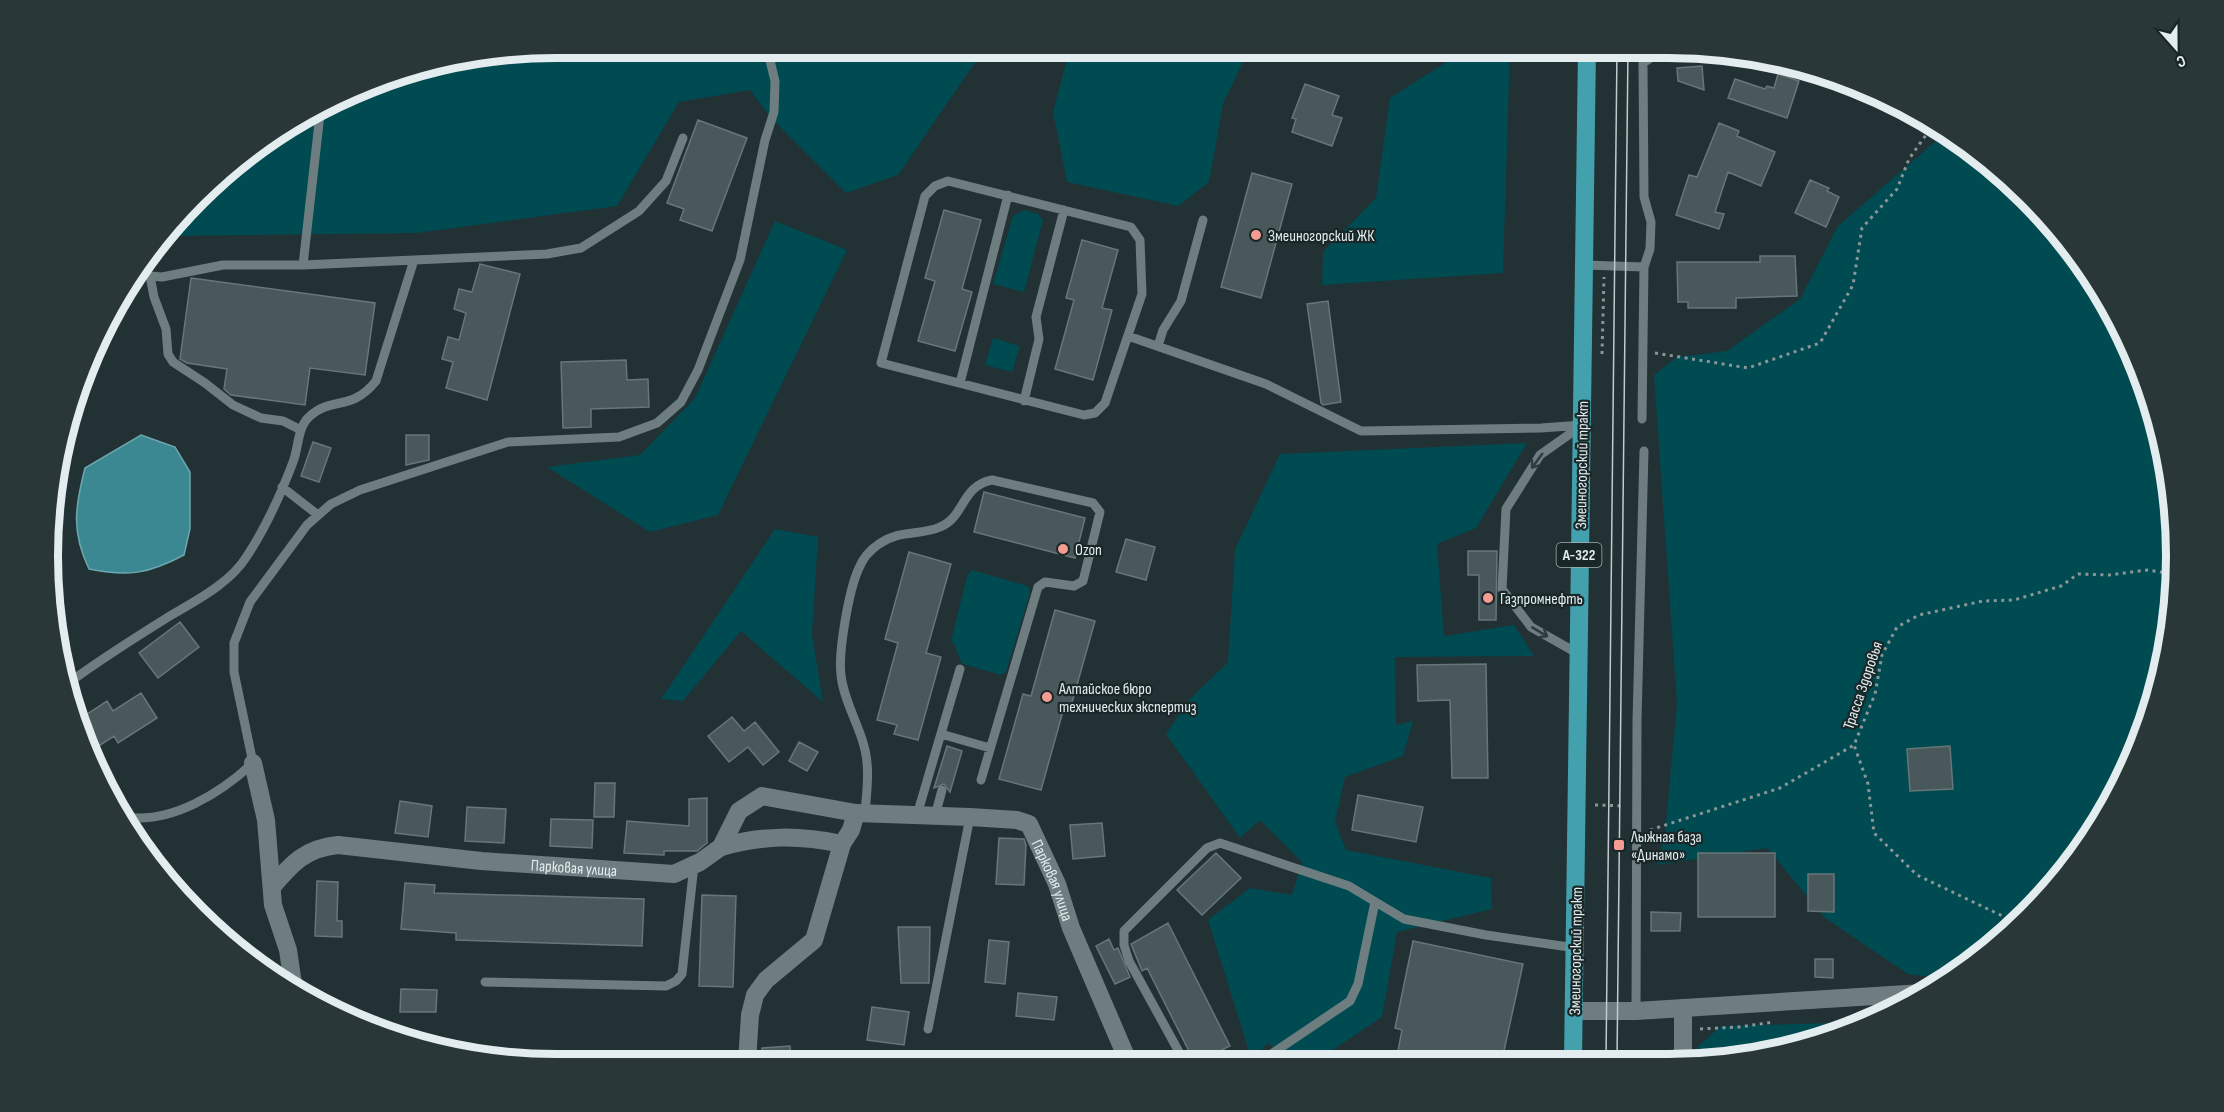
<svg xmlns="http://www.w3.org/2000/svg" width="2224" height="1112" font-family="'Sofia Sans Condensed',sans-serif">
  <rect width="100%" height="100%" fill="#223133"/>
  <path fill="#004a51" d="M556 48H985L898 175 846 193 771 118 750 90 679 102 617 206 417 233 169 236 246 153 392 75Z
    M1070 48 1249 49 1223 104 1209 182 1178 206 1067 182 1053 112Z
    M1455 49H1510L1503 273 1322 285 1323 252 1376 198 1390 98 1451 59Z
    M1945 133 1977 153 2050 221 2108 302 2149 392 2172 489 2175 589 2159 687 2124 780 2050 891 1948 979 1908 974 1825 918 1767 848 1657 865 1665 834 1677 704 1654 375 1677 357 1727 351 1800 299 1838 226Z
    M1024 210 1038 214 1043 220 1024 292 993 284 1013 216Z
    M775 221 847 250 718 515 650 532 547 467 640 455 695 398Z
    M993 338 1020 346 1012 372 985 365Z
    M1527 443 1476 528 1437 544 1444 636 1514 625 1534 656 1395 657 1396 725 1413 721 1403 756 1345 777 1335 822 1346 850 1491 878 1492 909 1397 932 1382 1017 1328 1053 1329 1061H1290L1268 1043 1252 1061 1208 920 1250 888 1292 895 1302 862 1260 820 1240 838 1166 734 1190 699 1228 662 1235 549 1280 454Z
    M775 529 818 537 812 635 823 702 741 631 683 701 661 699Z
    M972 570 1028 586 1030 593 1006 672 1001 675 963 664C957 657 958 648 951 641L967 576Z
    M1868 1022 1734 1060H1697V1047L1721 1026Z"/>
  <path fill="#3b8892" stroke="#6da6ae" stroke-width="1.5" d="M141 435 175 447 190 472V529L184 555C148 574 128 577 89 569 71 531 75 507 85 468Z"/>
  <path fill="#49595b" stroke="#667679" stroke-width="1.5" d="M1702 66 1704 90 1678 81 1677 68Z
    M1778 74 1799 81 1787 118 1728 98 1735 79 1765 89 1767 86 1774 88Z
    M1305 84 1339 96 1332 115 1342 118 1332 146 1292 132 1296 119 1292 118Z
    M698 120 747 138 712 231 680 220 684 209 667 203Z
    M1719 123 1739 131 1737 136 1775 152 1761 186 1728 172 1715 212 1724 214 1719 229 1676 215 1689 175 1697 177Z
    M1252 173 1292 184 1261 298 1221 287Z
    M1810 180 1829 188 1827 191 1839 197 1826 227 1795 213Z
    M944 210 981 220 962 289 972 292 955 351 918 341 935 281 925 278Z
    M1082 240 1118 250 1102 308 1112 310 1093 380 1055 369 1074 300 1066 298Z
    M1760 256H1795L1797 296 1736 298V308H1688V302H1678L1677 262H1760Z
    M480 264 520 274 487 400 446 388 453 362 442 359 448 337 459 340 466 313 454 309 459 289 472 292Z
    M191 278 375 303 365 375 310 368 305 405 231 395 224 389 227 369 187 363 180 359Z
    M1328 301 1341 402 1323 405 1321 403 1307 304Z
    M626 360 627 380 648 379 649 407 591 409V427L563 428 561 362Z
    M406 435H429V460L406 465Z
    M313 442 331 448 319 482 301 476Z
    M984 492 1085 518 1075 558 974 532Z
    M1126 539 1155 547 1146 580 1116 572Z
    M1468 551H1497L1496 620H1479V575H1468Z
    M909 552 951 564 926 653 941 657 918 740 894 734 897 725 877 720 898 643 885 639Z
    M1055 610 1095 621 1071 706 1065 704 1041 790 999 779 1023 694 1031 696Z
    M180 622 199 647 158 678 139 653Z
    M1486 664 1488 778H1452L1450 700 1418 701 1417 665Z
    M141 693 157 718 118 743 114 736 91 751 81 718 107 701 113 711Z
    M732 717 744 731 755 722 779 752 763 765 748 747 729 762 708 736Z
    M799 742 818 752 807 771 789 761Z
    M947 746 962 751 950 792 944 784 934 788Z
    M1950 746 1953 789 1910 791 1907 749Z
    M595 783H615L614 817H594Z
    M1358 795 1423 807 1416 842 1352 830Z
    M707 798V843L697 851H664V855L624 853 627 821 689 826V799Z
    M400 801 432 806 428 837 395 833Z
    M467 807 506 809 504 843 465 841Z
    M551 819 593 820 592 848 550 846Z
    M1102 823 1105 856 1073 859 1070 825Z
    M999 838 1024 839 1026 845 1024 885 996 884Z
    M1216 853 1241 878 1202 915 1177 890Z
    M1698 853H1775V917H1698Z
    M1808 874H1834V912L1808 911Z
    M317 881 338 882 337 921H342V937L315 936Z
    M405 883 435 885 434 893 644 899 642 946 456 940V933L401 929Z
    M702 895 736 896 733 987 699 986Z
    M1651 912 1681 913 1680 931H1651Z
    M1168 923 1230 1046 1199 1061H1194L1147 968 1142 971 1131 944Z
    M898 927H930L929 983H901Z
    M1109 939 1114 950 1118 948 1130 977 1115 984 1096 946Z
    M989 940 1009 942 1005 984 985 982Z
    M1413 941 1523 964 1502 1060 1396 1061 1402 1030 1395 1028Z
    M1815 959H1833V978L1815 977Z
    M401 989 437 990 436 1012H400Z
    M1018 993 1057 997 1054 1020 1016 1016Z
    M872 1007 909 1012 904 1045 867 1040Z
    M790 1046 791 1062H762V1048Z"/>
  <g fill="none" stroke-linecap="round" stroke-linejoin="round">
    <path stroke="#8a9698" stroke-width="3" stroke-dasharray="3 4.5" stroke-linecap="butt" d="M1655 353 1748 368 1820 343 1853 285 1862 228 1897 189 1909 159 1933 125
      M1602 354 1604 277
      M1595 805 1624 806
      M1650 830 1780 788 1854 745
      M2015 922 1917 875 1874 833 1868 784 1854 745 1875 694 1882 655 1897 627 1919 615 1983 601 2014 600 2061 586 2078 574 2109 575 2147 570 2174 574
      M1864 1016 1878 1017
      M1700 1029 1739 1027 1774 1022"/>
    <path stroke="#6d7d80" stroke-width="9" d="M948 181 1131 227 1140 240 1142 294 1105 403 1095 413 1084 415 881 363 925 196 935 186Z
      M303 265 320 114
      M1584 265 1644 267
      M138 269 150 276 162 277 223 265H303L547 254 581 248 639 211 666 181 683 138
      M150 276 154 297 166 329 168 354 173 362 205 383 233 405 261 418 283 421 301 430
      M1128 336 1266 384 1361 431 1541 428 1583 425
      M1158 346 1163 330 1181 301 1203 220
      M960 383 1008 195
      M1024 401 1039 339 1036 317 1064 210
      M1642 419 1644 267 1650 249 1651 222 1644 197 1643 63 1662 51 1738 55
      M282 487 318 515
      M1577 653 1531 627 1502 589 1506 509 1540 455 1581 426
      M70 682C101 659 133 639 165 619 193 602 229 585 247 556 266 527 281 494 293 462 299 447 297 427 310 416 332 396 351 412 376 381L414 260
      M941 734 990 748
      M865 813C866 797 869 779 867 763 865 733 844 705 841 675 838 652 849 589 859 568 863 558 870 550 879 544 900 529 920 536 940 527 965 517 961 486 992 480L1093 503 1100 512 1083 581 1074 586 1045 582 1038 587 981 780
      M917 815 960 669
      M935 816 942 790
      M126 817C172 824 222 792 253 763L234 672V643L250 602 307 525 331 504 360 490 508 442 619 437 657 423 681 402 698 370 740 260 765 140 774 112 775 81 767 48
      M485 982 666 986 676 981 682 974 694 865
      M1636 1011 1637 720 1644 451
      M928 1029 970 817
      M1184 1061 1129 961 1124 945V931L1207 848 1220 843 1349 886 1404 919 1486 935 1576 948
      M1261 1061 1350 1001 1358 984 1375 902
      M1373 1061 1374 1056"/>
    <g stroke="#6d7d80" stroke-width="18">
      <path d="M253 763 266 820 273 905 288 950 293 984"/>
      <path d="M721 847C763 835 799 835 842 844"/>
      <path id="s1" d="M272 887C292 863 306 848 338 845L481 861 674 874 700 862 721 847 739 811 762 796 856 813"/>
      <path d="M1683 1008V1060"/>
      <path id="s2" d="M747 1062 750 1015 755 995 766 980 814 940 842 844 851 830 856 813 970 817 1017 820 1029 824 1057 884 1071 928 1128 1061"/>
    </g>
    <path stroke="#6d7d80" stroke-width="18" d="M1575 1011H1636L1923 993"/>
    <path stroke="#42a1ad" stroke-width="18" d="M1573 1060 1587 49"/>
    <path stroke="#c1cbcd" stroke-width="1.5" d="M1606 1060 1617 49
      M1617 1060 1628 49"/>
  </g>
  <defs><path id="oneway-shaft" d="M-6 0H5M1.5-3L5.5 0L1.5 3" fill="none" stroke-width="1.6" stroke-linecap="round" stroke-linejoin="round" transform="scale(1.5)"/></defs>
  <g stroke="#2e3c3f">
    <use href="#oneway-shaft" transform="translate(1537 461) rotate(126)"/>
    <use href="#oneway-shaft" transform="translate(1540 632) rotate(31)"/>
  </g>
  <g fill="#f59c92" stroke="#192729" stroke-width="2">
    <circle cx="1256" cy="235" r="6"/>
    <circle cx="1063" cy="549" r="6"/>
    <circle cx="1488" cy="598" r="6"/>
    <circle cx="1047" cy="697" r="6"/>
    <rect x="1613" y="839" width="12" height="12" rx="3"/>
  </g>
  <g text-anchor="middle" stroke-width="4.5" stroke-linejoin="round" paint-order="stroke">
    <rect fill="#192729" stroke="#a6b1b3" stroke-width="1.5" x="1556.5" y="543" width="45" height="24" rx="4.5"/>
    <g font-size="15" font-weight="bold" fill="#e3ecee">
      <text x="1579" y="560">А-322</text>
    </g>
    <g font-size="16" fill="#e3ecee" stroke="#192729" text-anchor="start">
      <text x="1268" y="241">Змеиногорский ЖК</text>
      <text x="1075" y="555">Ozon</text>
      <text x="1500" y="604">Газпромнефть</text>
      <text x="1059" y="694">Алтайское бюро<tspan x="1059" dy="18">технических экспертиз</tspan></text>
      <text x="1631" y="842">Лыжная база<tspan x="1631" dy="18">«Динамо»</tspan></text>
    </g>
    <g font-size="16" fill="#e3ecee" stroke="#192729">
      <text transform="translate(1581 465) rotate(-89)" y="6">Змеиногорский тракт</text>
      <text transform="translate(1862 685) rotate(-71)" y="6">Трасса Здоровья</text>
      <text dy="6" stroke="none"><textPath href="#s1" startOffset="318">Парковая улица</textPath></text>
      <text dy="6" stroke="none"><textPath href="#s2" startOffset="518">Парковая улица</textPath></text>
      <text transform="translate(1575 951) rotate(-89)" y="6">Змеиногорский тракт</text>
    </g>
  </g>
  <path d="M0 0H2224V1112H0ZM556 58H1668A498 498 0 0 1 2166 556V556A498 498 0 0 1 1668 1054H556A498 498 0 0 1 58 556V556A498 498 0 0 1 556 58Z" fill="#293739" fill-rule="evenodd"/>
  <path fill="none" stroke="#e3ecee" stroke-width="8" d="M556 58H1668A498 498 0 0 1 2166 556V556A498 498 0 0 1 1668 1054H556A498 498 0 0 1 58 556V556A498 498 0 0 1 556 58Z"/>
  <g transform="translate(2176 48) rotate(159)" stroke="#192729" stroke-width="4.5" paint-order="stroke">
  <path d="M0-4.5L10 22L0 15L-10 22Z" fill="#e3ecee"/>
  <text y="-9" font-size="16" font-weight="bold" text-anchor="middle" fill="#e3ecee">С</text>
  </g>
</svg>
